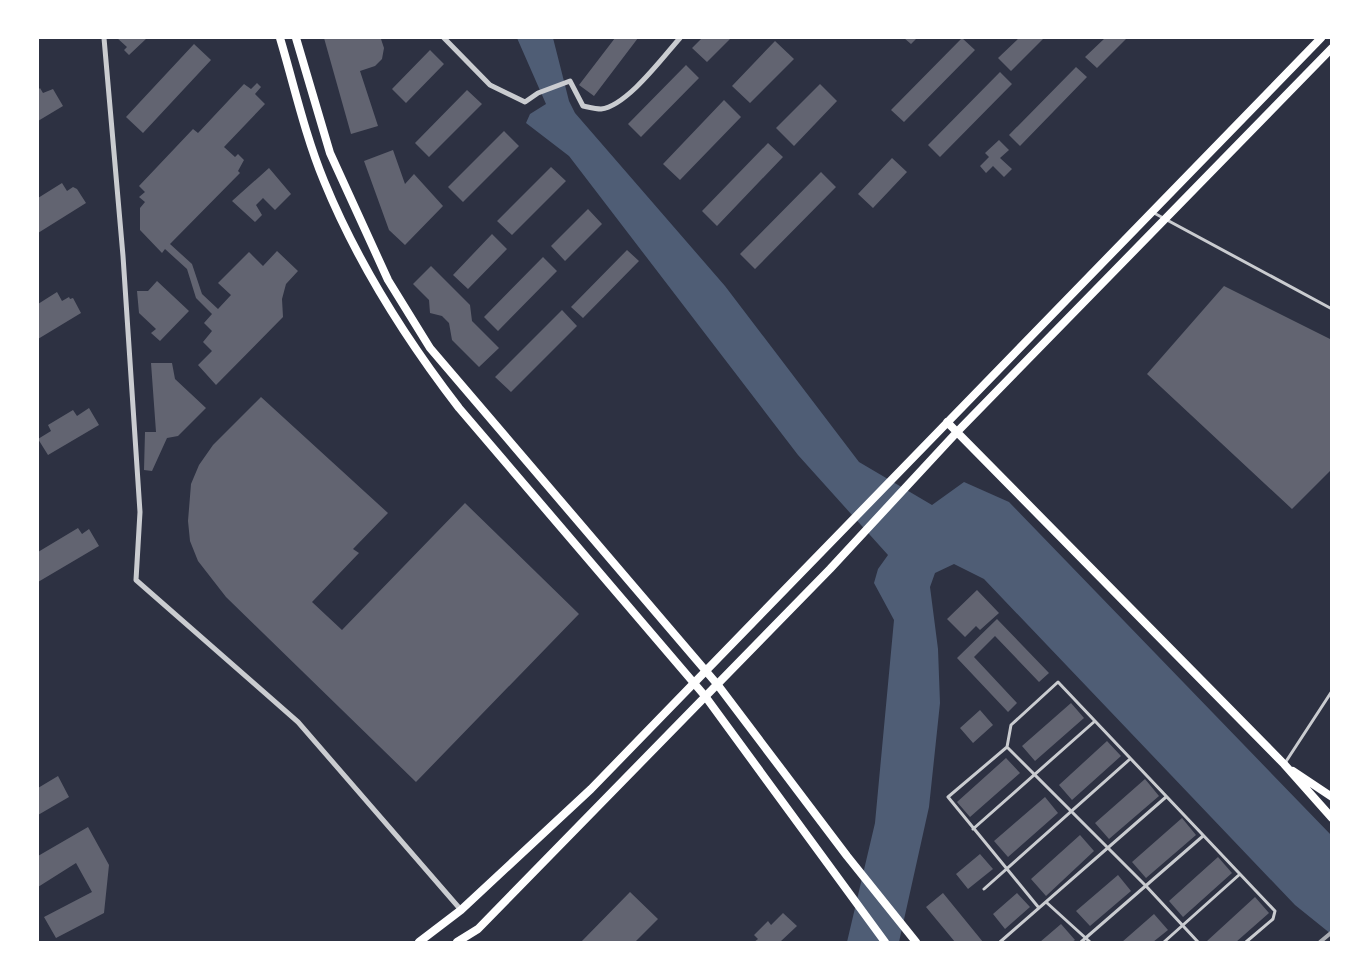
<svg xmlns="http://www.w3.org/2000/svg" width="1369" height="980" font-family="'DejaVu Sans',sans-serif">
  <rect width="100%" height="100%" fill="#2d3142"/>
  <path fill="#4f5d75" d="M517 38H553L569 101 575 113 725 286 859 462 932 505 964 482 1009 502 1331 835V934L1295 905 984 579 954 564 935 573 930 587 938 649 940 703 929 807 899 942H847L875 823 894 620 874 583 878 569 888 555 798 455 569 156 526 123 530 114 546 104Z"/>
  <path fill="#626471" d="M117 38H147L129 55 124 50 127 47Z
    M324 38 381 39 384 48 382 59 375 66 360 71 378 126 351 134Z
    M615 38H638L594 96 579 85Z
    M702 38H731L707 62 692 48Z
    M904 38H917L911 44Z
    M962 38 975 50 904 122 891 110Z
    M1019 38H1044L1011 71 998 58Z
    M1105 38H1127L1097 68 1085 57Z
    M775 41 794 59 750 103 732 86Z
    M194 44 211 60 143 133 126 117Z
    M430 50 444 64 406 103 392 89Z
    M686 65 699 78 641 137 628 124Z
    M1076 67 1087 77 1020 146 1009 135Z
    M1000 72 1012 84 940 157 928 145Z
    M257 83 261 87 255 94 265 104 224 147 235 157 238 154 244 160 238 171 240 173 170 244 192 264 202 294 218 309 231 295 218 283 249 252 263 266 277 251 298 271 286 284 282 299 283 317 216 385 198 365 212 351 203 342 212 331 204 323 212 314 196 298 187 269 165 249 162 253 140 230V208L145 202 139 197 145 192 139 186 193 129 198 133 244 84 251 89Z
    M820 84 837 101 794 146 776 128Z
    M40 88 43 93 53 89 63 106 38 121V90Z
    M467 90 482 104 429 157 415 143Z
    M724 100 741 117 680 180 663 164Z
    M504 131 519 146 463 202 448 187Z
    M999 140 1009 150 1000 158 1012 169 1004 177 993 166 986 173 980 166 989 157 985 153Z
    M768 143 783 157 717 226 702 211Z
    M393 150 405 184 414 174 443 206 405 245 389 230 364 161Z
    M892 158 907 172 873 208 858 194Z
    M551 167 566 181 512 235 497 221Z
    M269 168 291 194 275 210 263 198 256 205 262 215 255 222 232 201Z
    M821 172 836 187 755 269 740 254Z
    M62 183 67 191 73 187 77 189 86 203 38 233V198Z
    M588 209 602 224 565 261 551 246Z
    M492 234 507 249 468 289 453 275Z
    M627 250 639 261 583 318 571 307Z
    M543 257 557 271 498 331 484 317Z
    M431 266 470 305 472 321 499 348 479 367 452 340 449 323 442 316 430 313 429 300 413 284Z
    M157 281 189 311 160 341 151 333 156 329 139 313 137 291H148Z
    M1224 286 1332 340V469L1292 509 1147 374Z
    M57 292 62 301 69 297 70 299 73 298 81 313 38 339V304Z
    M562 310 577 326 511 392 495 377Z
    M151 363H172L175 379 206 408 178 436 167 438 152 471 144 470 145 432H156Z
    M261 397 388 513 353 549 359 553 312 602 342 630 465 503 579 614 416 782 226 597 198 561 190 541 188 521 191 484 199 465 213 445Z
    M89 408 99 425 48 455 38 439 51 431 48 425 73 410 77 416Z
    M78 528 82 534 89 529 99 546 38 582V552Z
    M977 590 999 613 980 630 976 626 965 637 947 619Z
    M997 619 1049 673 1039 682 995 636 974 657 1017 703 1008 712 957 658Z
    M1071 703 1084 718 1035 761 1022 746Z
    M980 710 993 725 973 743 960 728Z
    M1107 741 1121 756 1072 800 1059 785Z
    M1006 758 1020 773 970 817 957 802Z
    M58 776 69 797 38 815V788Z
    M1145 779 1159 796 1109 839 1095 823Z
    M1045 797 1058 813 1008 857 994 841Z
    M1182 818 1196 835 1146 878 1132 862Z
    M88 827 109 865 104 913 56 938 44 917 92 892 76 863 38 887V856Z
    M1080 835 1094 851 1046 896 1031 879Z
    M980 854 993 869 968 889 956 874Z
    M1218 857 1232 873 1183 917 1169 901Z
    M1118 875 1131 891 1090 926 1076 911Z
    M630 892 658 919 635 942H581Z
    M943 893 983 942H955L926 907Z
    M1017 893 1030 907 1005 929 993 914Z
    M1255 897 1269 913 1236 942H1208L1207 941Z
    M783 913 797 926 780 942H754L758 939 754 935 768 921 771 925Z
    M1154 914 1168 930 1153 942H1122Z
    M1061 924 1075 940 1072 942H1040Z"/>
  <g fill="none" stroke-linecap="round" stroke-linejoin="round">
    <path stroke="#caccd0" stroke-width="3" d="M1154 213 1332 309
      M1007 747 1146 886 1198 942
      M1285 763 1332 691
      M973 829 1095 721
      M984 889 1130 759
      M1046 902 1090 942
      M1039 908 948 797 1007 747 1011 725 1058 682 1275 911 1273 919 1246 942
      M1000 942 1166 797
      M1081 942 1203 836
      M1164 942 1240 874"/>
    <path stroke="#caccd0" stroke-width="5" d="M104 38 123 256 140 512 136 580 298 722 461 910
      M444 38 490 85 525 102 538 93 570 81 583 106C588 107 596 109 601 109 627 106 663 57 680 38"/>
    <path stroke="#fff" stroke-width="8" d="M947 422 1284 764 1332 818
      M1293 771 1332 797
      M419 942 461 910 591 789 1321 38
      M457 942 478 929 830 569 957 432 1332 48"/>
    <path stroke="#fff" stroke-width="8" d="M280 38C294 85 305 135 324 181 358 264 405 338 459 408L705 696 885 942
      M296 38 330 153 388 280 430 348 717 684 847 856 916 942"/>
    <path stroke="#abadb3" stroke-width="4" d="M1320 942 1332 932"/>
  </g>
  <rect width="1369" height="980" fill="none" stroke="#ffffff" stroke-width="78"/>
</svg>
